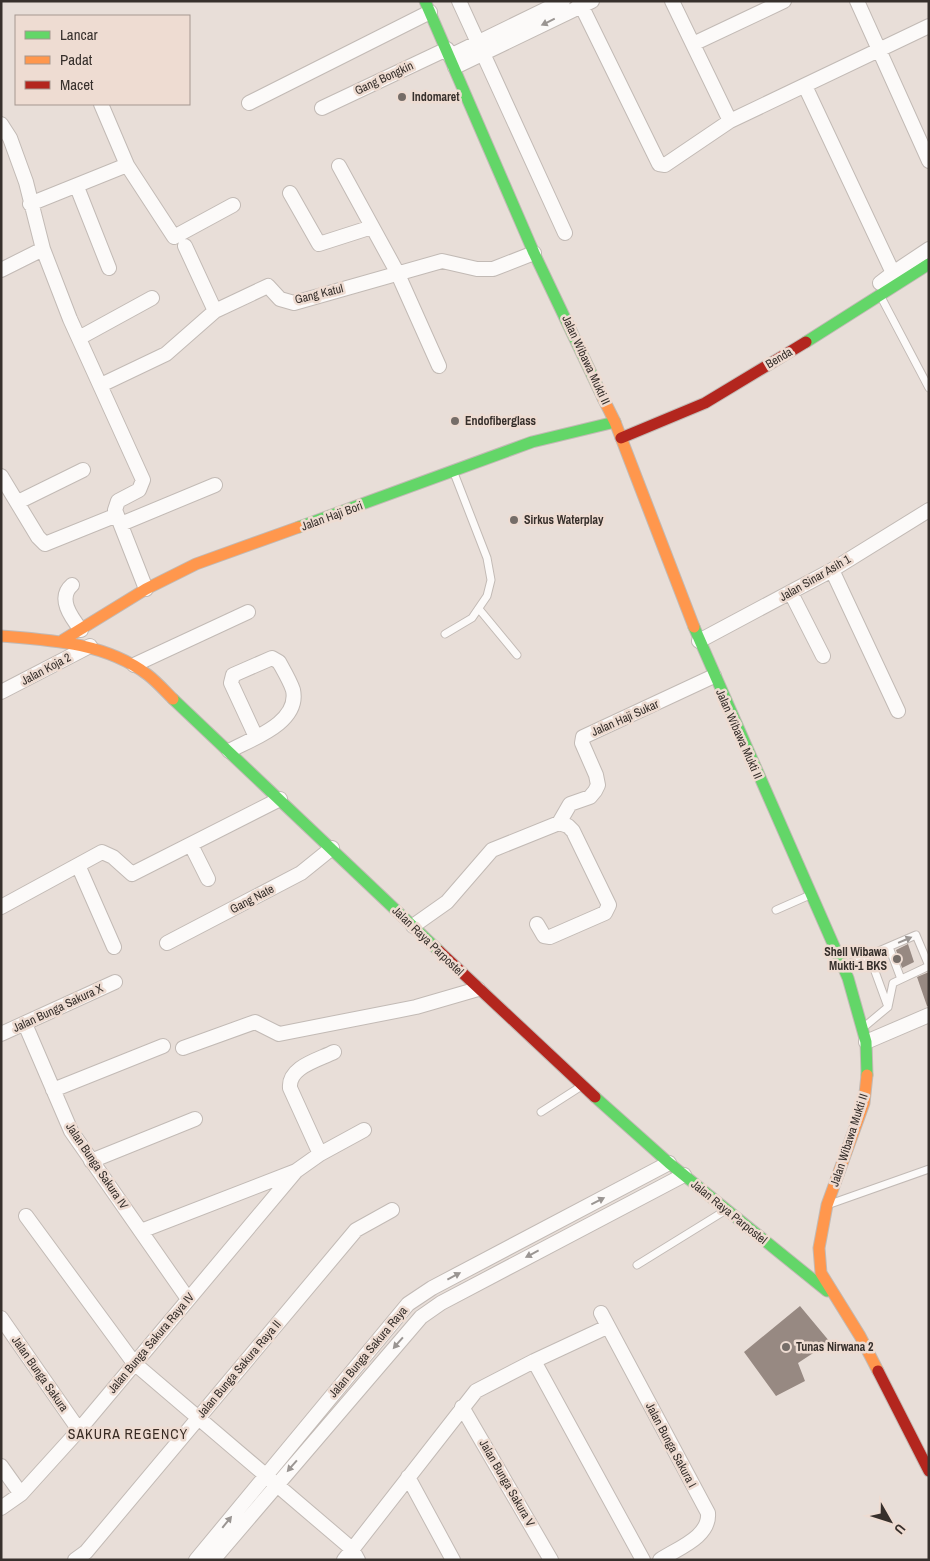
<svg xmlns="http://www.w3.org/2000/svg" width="930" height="1561" font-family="'Archivo Narrow',sans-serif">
  <rect width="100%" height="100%" fill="#e8ded8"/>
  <path fill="#978982" d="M908 944 914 962 902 968 896 950Z
    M929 972V1006H927L917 977Z
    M800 1306 830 1342 798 1363 805 1381 776 1396 744 1352Z"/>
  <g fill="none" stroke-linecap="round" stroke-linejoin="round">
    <g stroke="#c2bab5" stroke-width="9">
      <path id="lane" d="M881 297 929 388
        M479 609 517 655
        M445 634 472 618 487 596 491 580 487 558 454 473
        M776 910 810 895
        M889 947 901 979
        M869 955 888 1007
        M844 966 916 935 929 966 893 983 888 1007 864 1027
        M541 1112 580 1087
        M830 1204 929 1169
        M637 1265 726 1210"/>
    </g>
    <g stroke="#c2bab5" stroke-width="16">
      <path id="street" d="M459 1 565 233
        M579 1 659 164 665 165 730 121 929 26
        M672 1 730 121
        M857 1 929 161
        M693 44 784 1
        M450 56 563 1
        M455 67 592 1
        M805 86 893 273 880 283
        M249 103 430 12
        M322 108 447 49
        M1 124 10 138 26 182 43 249 70 319 143 480 139 490 118 501 115 510 146 589
        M127 165 174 237 233 205
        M339 166 397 272 439 366
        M77 187 109 268
        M290 193 319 244 372 227
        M30 204 127 165 101 104
        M185 246 215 311
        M1 270 43 249
        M893 273 929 249
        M79 338 152 298
        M101 385 166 354 215 311 268 286 280 299 294 303 442 261 477 269H493L534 253
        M1 476 38 537 45 544 117 515
        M18 502 83 470
        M121 524 215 485
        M832 570 898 711
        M72 585C57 598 71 617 81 630
        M791 593 823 656
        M699 641 832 570 929 510
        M134 665 248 612
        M1 692 90 646
        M229 751C251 739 300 723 293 690 290 681 284 671 279 662L272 658 233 675 231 683 256 737
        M191 845 208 879
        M78 865 114 947
        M1 907 102 852 113 857 132 874 280 799
        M537 924 544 936 550 937 605 913 609 905 573 831 568 826 559 823
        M413 926 447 902 492 850 559 823 570 804 590 797 595 791 598 785 596 775 582 743 583 737 714 676
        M167 943 301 873 332 848
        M25 1024 71 1131 188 1299
        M1 1034 115 982
        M866 1042 929 1015
        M183 1048 255 1022 279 1034 416 1007 478 989
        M53 1090 163 1046
        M320 1154 290 1088C288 1067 318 1060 334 1052
        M91 1161 195 1119
        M26 1216 134 1363 352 1549 358 1560
        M141 1231 296 1171 320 1154 364 1130
        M601 1313 708 1513C710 1537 678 1548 660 1560
        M1 1318 79 1430
        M534 1361 643 1560
        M462 1407 551 1560
        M1 1466 21 1494
        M408 1477 453 1560
        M1 1508 21 1494 79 1430 296 1171
        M75 1560 86 1552 356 1230 392 1210
        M196 1560 408 1304 432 1288 669 1163
        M213 1560 421 1317 441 1303 684 1175
        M344 1560 476 1391 534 1361 607 1327"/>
    </g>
    <g stroke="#c2bab5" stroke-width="13">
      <path id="fast" d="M425 1 534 253 603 398
        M806 342 929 264
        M299 527 532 442 615 422
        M694 627 848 978 866 1042 867 1075
        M173 699 439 951
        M595 1097 669 1163 827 1291"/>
    </g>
    <g stroke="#c2bab5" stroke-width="13">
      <path id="slow" d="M603 398 615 422 694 627
        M1 636C51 640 106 643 148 675 157 682 165 691 173 699
        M63 640 146 589 196 564 299 527
        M867 1075 864 1103 827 1205 819 1248 821 1273 860 1336 878 1371"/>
    </g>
    <g stroke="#c2bab5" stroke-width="13">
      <path id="jam" d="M621 438 705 403 806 342
        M439 951 595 1097
        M878 1371 929 1471"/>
    </g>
    <use href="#lane" stroke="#fcfaf9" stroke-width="7"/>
    <use href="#street" stroke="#fcfaf9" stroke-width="14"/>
    <use href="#fast" stroke="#63d668" stroke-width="11"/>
    <use href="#slow" stroke="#ff974d" stroke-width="11"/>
    <use href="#jam" stroke="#b3261e" stroke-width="11"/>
  </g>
  <defs><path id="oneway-solid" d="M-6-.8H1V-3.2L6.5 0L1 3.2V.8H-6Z" transform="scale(1.25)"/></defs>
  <g fill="#9a9592">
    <use href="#oneway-solid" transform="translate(548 22) rotate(154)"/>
    <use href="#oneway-solid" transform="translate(905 940) rotate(-23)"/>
    <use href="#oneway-solid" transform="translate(598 1201) rotate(-27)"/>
    <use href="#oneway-solid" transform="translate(532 1254) rotate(152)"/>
    <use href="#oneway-solid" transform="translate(454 1276) rotate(-28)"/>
    <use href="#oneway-solid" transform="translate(398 1343) rotate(131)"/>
    <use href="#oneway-solid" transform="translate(292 1466) rotate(131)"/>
    <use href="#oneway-solid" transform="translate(227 1522) rotate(-51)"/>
  </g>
  <g fill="#756d68" stroke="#eedcd2" stroke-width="2">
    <circle cx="402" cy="97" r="5"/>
    <circle cx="455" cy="421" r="5"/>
    <circle cx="514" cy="520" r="5"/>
    <circle cx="897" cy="959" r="5"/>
    <circle cx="786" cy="1347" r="5"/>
  </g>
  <g text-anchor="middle" stroke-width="5" stroke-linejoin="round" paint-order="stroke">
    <g font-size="12" fill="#37302c" stroke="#eedcd2">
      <text transform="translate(384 78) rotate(-25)" y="4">Gang Bongkin</text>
      <text transform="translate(319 294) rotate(-14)" y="4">Gang Katul</text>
      <text transform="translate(779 358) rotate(-31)" y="4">Benda</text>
      <text transform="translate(586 360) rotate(65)" y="4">Jalan Wibawa Mukti II</text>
      <text transform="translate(332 516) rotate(-20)" y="4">Jalan Haji Bori</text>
      <text transform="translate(815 578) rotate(-30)" y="4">Jalan Sinar Asih 1</text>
      <text transform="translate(46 669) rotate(-28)" y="4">Jalan Koja 2</text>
      <text transform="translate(625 718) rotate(-24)" y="4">Jalan Haji Sukar</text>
      <text transform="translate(739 734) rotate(66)" y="4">Jalan Wibawa Mukti II</text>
      <text transform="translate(252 899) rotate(-28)" y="4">Gang Nate</text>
      <text transform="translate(428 941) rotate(44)" y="4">Jalan Raya Parpostel</text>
      <text transform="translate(58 1008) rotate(-25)" y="4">Jalan Bunga Sakura X</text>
      <text transform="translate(849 1140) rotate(-72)" y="4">Jalan Wibawa Mukti II</text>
      <text transform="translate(97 1166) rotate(56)" y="4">Jalan Bunga Sakura IV</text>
      <text transform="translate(729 1212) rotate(39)" y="4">Jalan Raya Parpostel</text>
      <text transform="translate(151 1343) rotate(-50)" y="4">Jalan Bunga Sakura Raya IV</text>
      <text transform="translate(368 1352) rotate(-50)" y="4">Jalan Bunga Sakura Raya</text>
      <text transform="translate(239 1369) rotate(-50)" y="4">Jalan Bunga Sakura Raya II</text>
      <text transform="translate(40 1374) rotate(55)" y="4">Jalan Bunga Sakura</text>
      <text transform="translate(671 1445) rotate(62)" y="4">Jalan Bunga Sakura I</text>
      <text transform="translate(507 1483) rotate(60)" y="4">Jalan Bunga Sakura V</text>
    </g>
    <g font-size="12" font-weight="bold" fill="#37302c" stroke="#eedcd2" text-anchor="start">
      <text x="412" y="101">Indomaret</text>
      <text x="465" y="425">Endofiberglass</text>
      <text x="524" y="524">Sirkus Waterplay</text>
      <text x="887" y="956" text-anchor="end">Shell Wibawa<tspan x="887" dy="14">Mukti-1 BKS</tspan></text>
      <text x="796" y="1351">Tunas Nirwana 2</text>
    </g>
    <g font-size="14" letter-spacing="1" fill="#382b23" stroke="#eedcd2">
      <text x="128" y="1439">SAKURA REGENCY</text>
    </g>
  </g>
  <rect width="930" height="1561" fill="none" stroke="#37302c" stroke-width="5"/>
  <rect x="15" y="15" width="175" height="90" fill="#eedcd2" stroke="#a59790"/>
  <rect x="25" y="31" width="25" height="8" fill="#63d668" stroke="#a59790"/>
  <text x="60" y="40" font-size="15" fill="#37302c">Lancar</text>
  <rect x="25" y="56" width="25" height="8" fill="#ff974d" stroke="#a59790"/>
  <text x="60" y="65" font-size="15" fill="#37302c">Padat</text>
  <rect x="25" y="81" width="25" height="8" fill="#b3261e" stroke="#a59790"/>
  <text x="60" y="90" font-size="15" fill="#37302c">Macet</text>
  <g transform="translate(890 1521) rotate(129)" stroke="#eedcd2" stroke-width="4" paint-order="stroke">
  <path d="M0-4L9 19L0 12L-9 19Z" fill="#37302c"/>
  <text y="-8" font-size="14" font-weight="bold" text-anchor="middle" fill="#37302c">U</text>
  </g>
</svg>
